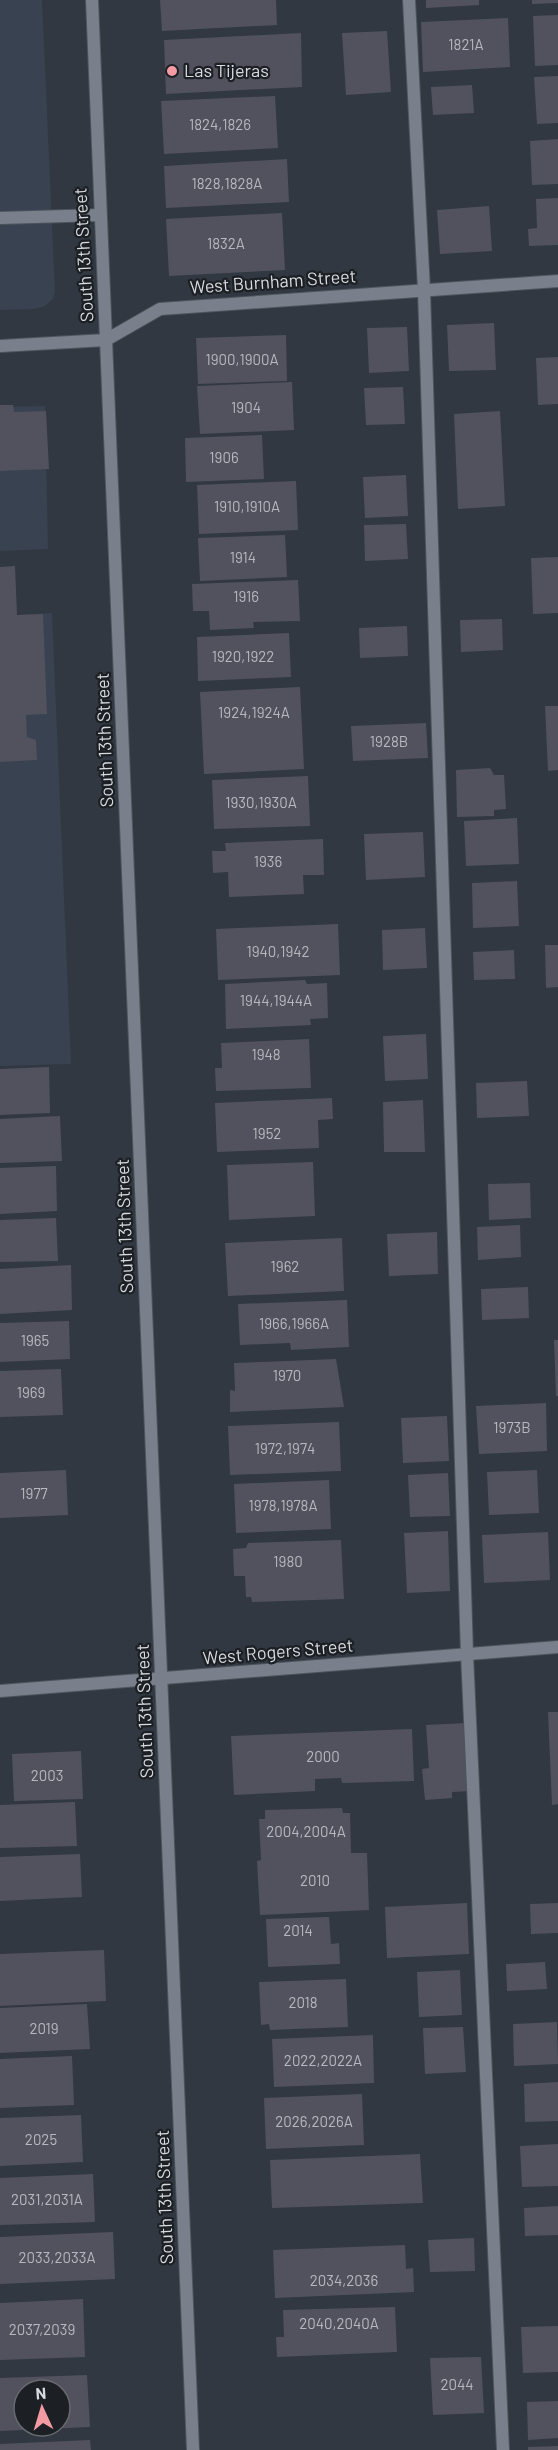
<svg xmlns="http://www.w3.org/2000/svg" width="558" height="2450" font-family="Barlow,sans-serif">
  <rect width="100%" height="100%" fill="#313841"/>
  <path fill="#384250" d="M0 0H42L55 293 52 300 45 306 35 309 0 310Z
    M45 406 48 549 0 551V407Z
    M52 613 71 1064 0 1066V616Z"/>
  <path fill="#51525d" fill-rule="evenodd" d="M160 0H276L277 25 162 31Z
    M426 0H479V5L426 8Z
    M532 0H558V3L532 4Z
    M558 15V65L535 66 533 16Z
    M508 18 510 67 423 72 421 22Z
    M387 31 391 92 346 95 342 33Z
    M301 33 302 87 166 94 164 40Z
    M558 76V123L537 124 534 77Z
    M472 85 474 113 433 115 431 87Z
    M275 96 278 148 164 154 161 101Z
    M558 139V184L532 185 530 141Z
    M287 159 289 202 166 208 164 166Z
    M558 198V245L529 246 528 229 537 228 536 199Z
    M489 206 492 251 440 254 437 210Z
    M282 213 285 270 169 276 166 219Z
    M494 323 496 370 449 371 447 325Z
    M407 327 409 371 369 373 367 328Z
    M286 335 287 381 198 384 196 338Z
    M558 357V404L538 405 536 358Z
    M292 382 294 430 200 434 197 386Z
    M403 387 405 424 366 425 364 388Z
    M0 405H13L14 412 46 411 49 469 0 471Z
    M500 411 505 506 458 509 454 414Z
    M262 435 264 479 186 482 185 438Z
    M406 475 408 516 365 518 363 477Z
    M296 481 298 530 199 534 197 485Z
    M406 524 408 559 365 561 364 525Z
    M285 535 287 577 200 581 198 538Z
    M558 557V613L533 614 531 558Z
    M15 566 17 615 43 614 47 714 26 715 27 737 36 740 37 760 0 762V567Z
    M298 580 300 621 253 622 254 628 210 630 209 611H193L192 584Z
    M502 619 503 650 461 652 460 620Z
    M407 626 408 656 360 658 359 628Z
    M289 633 291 677 198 681 197 637Z
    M300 687 304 769 204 774 200 692Z
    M545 706H558V770L548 771Z
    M426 723 428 758 353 761 351 726Z
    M490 768 494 775H504L506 809 494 810V816L457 817 456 770Z
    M308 776 310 826 214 829 212 780Z
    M517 818 519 864 466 866 464 821Z
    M423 832 425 877 366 880 364 834Z
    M323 839 324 875H303L304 894 229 897 228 872 213 873 212 851H226L225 843Z
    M517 881 519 926 473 928 472 883Z
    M338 924 340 975 218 980 216 929Z
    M425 928 427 968 383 970 382 930Z
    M545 945H558V987L546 988Z
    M514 950 515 979 474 980 473 952Z
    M305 980 307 984 327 983 328 1018 310 1019 311 1025 226 1029 225 984Z
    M426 1034 428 1079 385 1081 383 1036Z
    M309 1039 311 1088 216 1091 215 1068H222L221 1043Z
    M49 1067 50 1113 0 1115V1069Z
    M527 1081 529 1116 477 1118 476 1083Z
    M332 1098 333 1119 318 1120 319 1148 217 1152 215 1103Z
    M423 1100 425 1152H384L383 1102Z
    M60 1116 62 1161 0 1163V1119Z
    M313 1162 315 1216 229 1220 227 1165Z
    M56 1166 57 1211 0 1214V1168Z
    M530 1183 531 1218 489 1220 488 1184Z
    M56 1218 58 1261 0 1262V1220Z
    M520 1225 521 1257 478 1260 477 1227Z
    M437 1232 438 1274 389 1276 387 1234Z
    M342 1238 344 1291 228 1296 225 1243Z
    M71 1265 72 1310 0 1314V1269Z
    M528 1287 529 1318 482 1320 481 1289Z
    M347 1300 349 1347 291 1350 290 1343 240 1345 238 1304Z
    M69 1321 70 1359 0 1362V1323Z
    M554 1340H558V1396H556Z
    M336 1359 344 1407 230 1412V1390L235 1391 234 1363Z
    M61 1369 63 1415 0 1417V1371Z
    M546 1403 547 1451 479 1454 476 1406Z
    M447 1416 449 1461 403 1463 401 1418Z
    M339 1422 341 1471 230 1475 228 1426Z
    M66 1470 68 1515 0 1518V1473Z
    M537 1470 539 1513 489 1515 487 1472Z
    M448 1473 450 1516 410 1517 408 1475Z
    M329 1480 331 1529 236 1533 234 1484Z
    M448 1531 450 1591 407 1593 404 1533Z
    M548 1532 550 1580 484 1583 482 1535Z
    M341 1540 344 1599 252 1602 251 1597H246L245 1576H234L233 1549 246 1548 248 1543Z
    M548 1712H558V1804L552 1805Z
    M466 1723 470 1791 452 1792V1798L425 1800 422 1769 429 1768 426 1725Z
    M412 1729 414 1781 342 1783 341 1778 315 1779V1791L234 1795 231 1736Z
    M81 1751 83 1799 14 1801 12 1754Z
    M75 1802 77 1846 0 1848V1805Z
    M342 1808 343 1813H350L351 1853H367L369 1910 260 1915 257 1861 261 1860 259 1819H265V1810Z
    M80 1854 82 1897 0 1901V1857Z
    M467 1903 469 1954 387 1958 385 1907Z
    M558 1903V1933L531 1934 530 1904Z
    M329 1917 331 1944 339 1943 340 1964 268 1967 266 1919Z
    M104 1950 106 2001 0 2006V1954Z
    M545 1962 547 1989 507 1991 506 1964Z
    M460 1970 462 2015 419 2017 417 1972Z
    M346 1979 348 2027 270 2030 269 2024 261 2025 259 1982Z
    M87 2004 90 2049 0 2053V2008Z
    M557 2022 558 2064 514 2066 513 2024Z
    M463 2027 466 2072 425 2074 423 2028Z
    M373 2035 374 2083 274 2087 272 2039Z
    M72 2056 74 2105 0 2108V2059Z
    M558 2082V2121L525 2122 524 2084Z
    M362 2094 364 2145 266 2149 264 2098Z
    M81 2115 83 2162 0 2166V2118Z
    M558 2144V2186L522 2187 520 2146Z
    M420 2154 423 2203 272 2208 270 2160Z
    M93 2174 95 2222 0 2225V2178Z
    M558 2206V2235L525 2236 524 2208Z
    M113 2232 115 2279 0 2284V2237Z
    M474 2238 475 2271 430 2272 428 2240Z
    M405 2245 406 2269 413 2268 414 2292 275 2298 273 2250Z
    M83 2299 85 2357 0 2360V2303Z
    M395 2307 397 2352 277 2357 276 2337H284L283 2310Z
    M558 2326V2372L523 2373 521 2327Z
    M481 2357 484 2413 433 2415 430 2358Z
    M87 2375 90 2427 0 2431V2378ZM24 2390H60V2426H24Z
    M558 2401V2438L528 2440 527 2402Z
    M90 2440 91 2450H0V2444Z
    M558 2446V2450H528V2447Z"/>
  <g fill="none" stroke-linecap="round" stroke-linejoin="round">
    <g stroke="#4e545c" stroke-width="14">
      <path id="service" d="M409 0 424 290 467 1654 503 2450
        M0 218 100 215"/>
    </g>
    <g stroke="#4e545c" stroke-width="14">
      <path id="minor" d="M106 340 160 309 558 281
        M0 1691 558 1647"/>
    </g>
    <g stroke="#4e545c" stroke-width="14">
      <path id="tertiary" d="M92 0 193 2450
        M0 346 106 340"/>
    </g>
    <use href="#service" stroke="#79808b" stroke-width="12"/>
    <use href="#minor" stroke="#79808b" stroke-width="12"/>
    <use href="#tertiary" stroke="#79808b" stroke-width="12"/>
  </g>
  <circle fill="#f49aa3" stroke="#1c1f23" stroke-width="2" cx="172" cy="71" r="6"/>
  <g text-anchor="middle" stroke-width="4.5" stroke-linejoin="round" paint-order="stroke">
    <g font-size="15" fill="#b5b9bf">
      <text x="466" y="50">1821A</text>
      <text x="220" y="130">1824,1826</text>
      <text x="227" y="189">1828,1828A</text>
      <text x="226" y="249">1832A</text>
      <text x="242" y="365">1900,1900A</text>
      <text x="246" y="413">1904</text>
      <text x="224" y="463">1906</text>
      <text x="247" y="512">1910,1910A</text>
      <text x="243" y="563">1914</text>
      <text x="246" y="602">1916</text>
      <text x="243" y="662">1920,1922</text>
      <text x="254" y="718">1924,1924A</text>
      <text x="389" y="747">1928B</text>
      <text x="261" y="808">1930,1930A</text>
      <text x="268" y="867">1936</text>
      <text x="278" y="957">1940,1942</text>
      <text x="276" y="1006">1944,1944A</text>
      <text x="266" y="1060">1948</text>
      <text x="267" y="1139">1952</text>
      <text x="285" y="1272">1962</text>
      <text x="294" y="1329">1966,1966A</text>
      <text x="35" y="1346">1965</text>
      <text x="287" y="1381">1970</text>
      <text x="31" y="1398">1969</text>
      <text x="512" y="1433">1973B</text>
      <text x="285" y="1454">1972,1974</text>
      <text x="34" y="1499">1977</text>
      <text x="283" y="1511">1978,1978A</text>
      <text x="288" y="1567">1980</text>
      <text x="323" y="1762">2000</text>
      <text x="47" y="1781">2003</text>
      <text x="306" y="1837">2004,2004A</text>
      <text x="315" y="1886">2010</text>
      <text x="298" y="1936">2014</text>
      <text x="303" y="2008">2018</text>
      <text x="44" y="2034">2019</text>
      <text x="323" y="2066">2022,2022A</text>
      <text x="314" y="2127">2026,2026A</text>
      <text x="41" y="2145">2025</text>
      <text x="47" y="2205">2031,2031A</text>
      <text x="57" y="2263">2033,2033A</text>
      <text x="344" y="2286">2034,2036</text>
      <text x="339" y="2329">2040,2040A</text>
      <text x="42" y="2335">2037,2039</text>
      <text x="457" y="2390">2044</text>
    </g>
    <g font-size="18" fill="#d6dbe0" stroke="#1c1f23" text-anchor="start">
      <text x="184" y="77">Las Tijeras</text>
    </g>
    <g font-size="18" fill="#d6dbe0" stroke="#1c1f23">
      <text transform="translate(84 255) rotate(-93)" y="6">South 13th Street</text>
      <text transform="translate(273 282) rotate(-4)" y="6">West Burnham Street</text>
      <text transform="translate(105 740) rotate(-92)" y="6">South 13th Street</text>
      <text transform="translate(125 1226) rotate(-92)" y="6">South 13th Street</text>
      <text transform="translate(278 1652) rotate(-5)" y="6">West Rogers Street</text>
      <text transform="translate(145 1711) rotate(-92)" y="6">South 13th Street</text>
      <text transform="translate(165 2197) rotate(-92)" y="6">South 13th Street</text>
    </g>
  </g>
  <g transform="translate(42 2408) rotate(356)"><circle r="28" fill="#1c1f23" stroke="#666a6f" stroke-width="1.5"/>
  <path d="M0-4.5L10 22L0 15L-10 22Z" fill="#f49aa3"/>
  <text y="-9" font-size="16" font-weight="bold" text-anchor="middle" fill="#d6dbe0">N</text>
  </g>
</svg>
